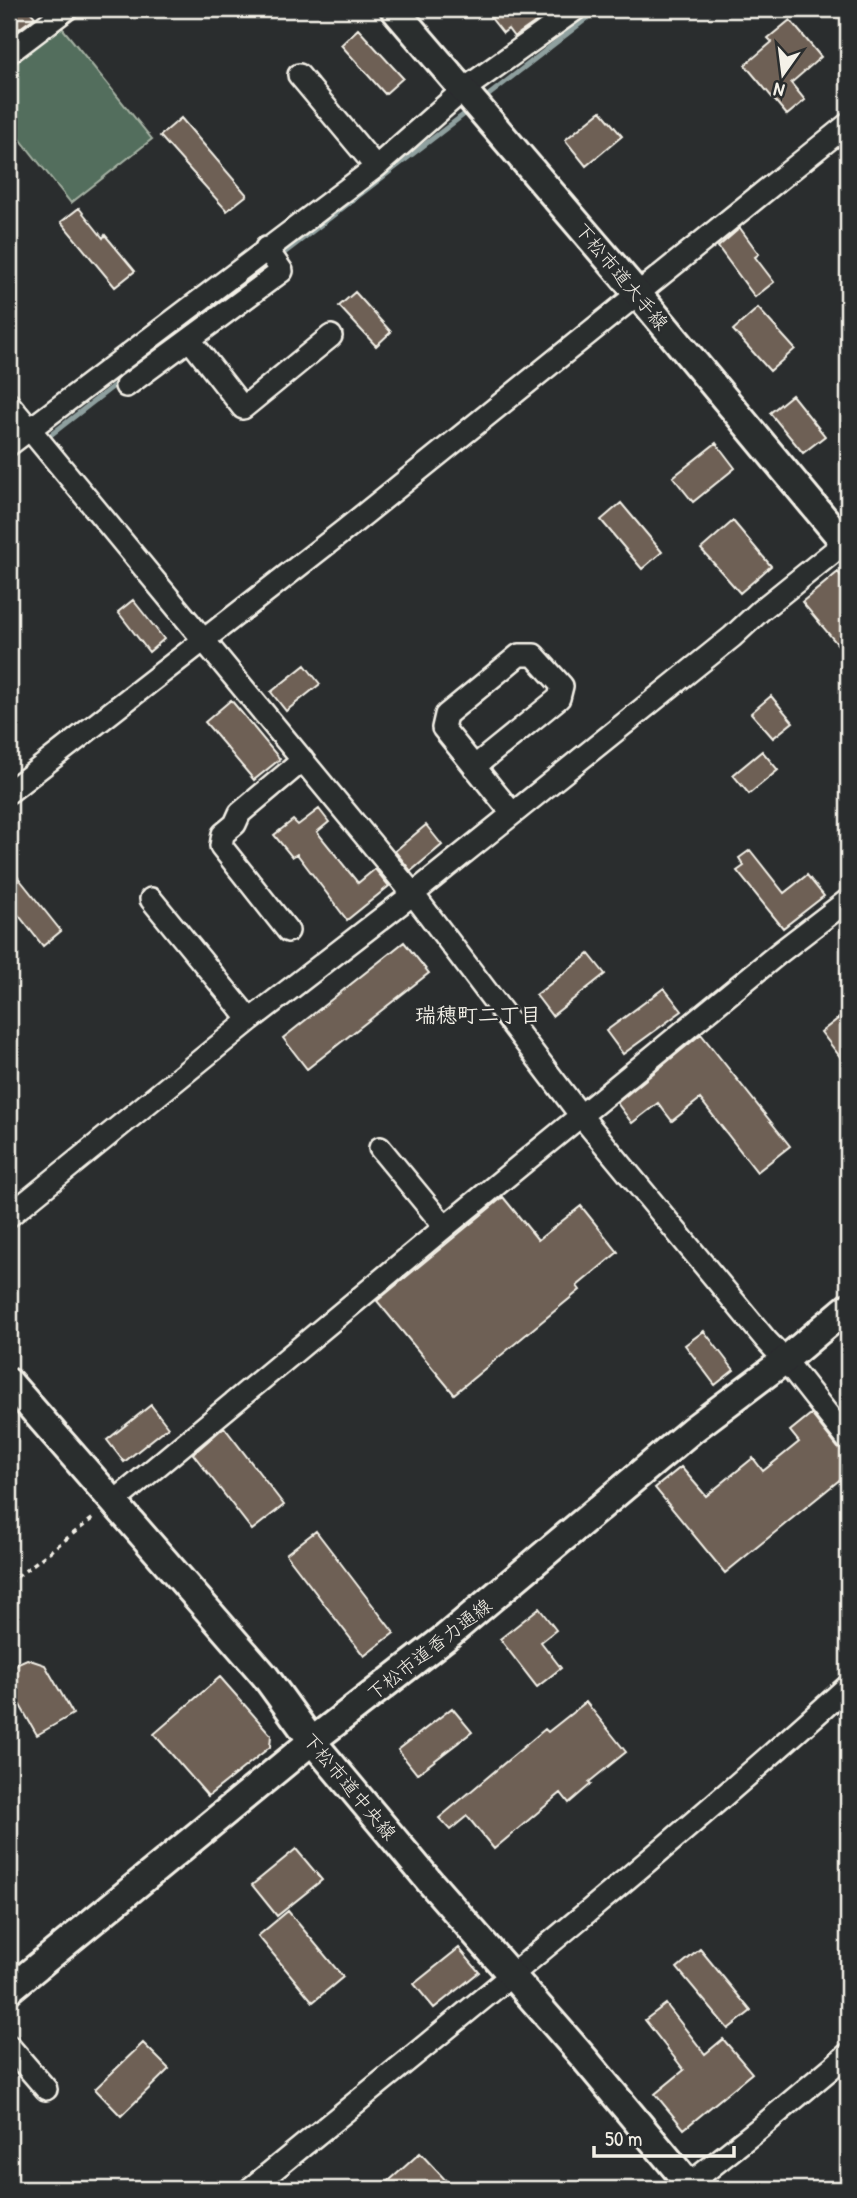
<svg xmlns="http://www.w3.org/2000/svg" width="857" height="2198" font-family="'Patrick Hand','Klee One',sans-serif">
  <rect width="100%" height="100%" fill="#2a2d2e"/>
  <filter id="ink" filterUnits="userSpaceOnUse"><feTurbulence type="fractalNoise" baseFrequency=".0143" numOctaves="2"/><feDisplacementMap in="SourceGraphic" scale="14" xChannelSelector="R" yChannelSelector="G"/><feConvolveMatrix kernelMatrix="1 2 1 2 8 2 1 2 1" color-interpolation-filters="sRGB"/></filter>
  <g filter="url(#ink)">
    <path fill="#536e5d" stroke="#a4b0a2" stroke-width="2" d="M59 24 152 139 71 203 9 125V64Z"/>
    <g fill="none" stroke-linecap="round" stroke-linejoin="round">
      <path stroke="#8fa09f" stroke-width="5" d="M481 101 599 9
        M279 257 471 109
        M210 311 272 263
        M48 437 120 381"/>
    </g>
    <path fill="#6e6055" stroke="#f4f1e8" stroke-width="2" d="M9 9H28L35 17 13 33 9 28Z
      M503 9H538L544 16 514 37 508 29 503 33 491 18Z
      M790 20 821 57 791 83 805 100 787 115 745 65 772 42 768 38Z
      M358 29 403 78 385 94 341 45Z
      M601 111 622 136 586 166 565 140Z
      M181 118 247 195 227 211 160 136Z
      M79 208 103 238 105 235 135 271 115 287 61 222Z
      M740 228 759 254 755 257 774 282 755 297 718 247Z
      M355 292 391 332 376 346 339 306Z
      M758 308 795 349 770 371 733 330Z
      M792 395 825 436 803 453 770 413Z
      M716 443 735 468 693 502 673 477Z
      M621 503 662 552 642 569 601 520Z
      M733 521 771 566 740 593 701 549Z
      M838 572 848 585V657L802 602Z
      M133 600 164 639 149 652 118 612Z
      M305 665 320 684 286 711 271 692Z
      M771 696 793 722 773 738 751 713Z
      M231 700 280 759 254 780 205 722Z
      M762 751 778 770 749 794 733 775Z
      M319 809 329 822 317 832 358 883 375 869 389 886 347 920 297 854 292 857 274 835 293 820 298 825Z
      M426 825 442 845 411 871 395 851Z
      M750 850 784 893 807 875 824 896 783 928 737 871 744 866 739 858Z
      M9 866 61 931 43 946 9 903Z
      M404 942 429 973 307 1069 283 1038Z
      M589 954 605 974 552 1016 536 995Z
      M664 988 682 1011 623 1054 606 1031Z
      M839 1018 848 1030V1067L821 1032Z
      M701 1034 790 1146 757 1172 700 1099 672 1121 658 1103 632 1123 617 1103Z
      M503 1197 538 1240 581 1206 618 1252 577 1286 580 1290 454 1394 377 1301Z
      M704 1331 734 1370 715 1385 685 1345Z
      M151 1405 168 1427 124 1462 107 1440Z
      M811 1414 838 1448 848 1453V1473L725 1573 655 1488 681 1467 706 1496 753 1458 763 1471 799 1442 790 1431Z
      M224 1427 284 1505 252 1530 193 1454Z
      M316 1531 394 1633 364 1656 286 1554Z
      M539 1608 556 1630 541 1642 561 1668 537 1687 500 1639Z
      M27 1659 45 1665 73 1714 37 1735 9 1686V1677L14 1675V1669L18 1663Z
      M220 1677 271 1735 270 1747 208 1796 154 1734Z
      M586 1702 626 1752 589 1782 591 1784 569 1803 561 1793 494 1849 467 1816 450 1830 439 1818 545 1729 548 1732Z
      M452 1708 472 1732 417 1774 398 1750Z
      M296 1849 322 1880 277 1916 252 1885Z
      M288 1911 343 1977 313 2002 258 1936Z
      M459 1948 479 1972 434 2008 414 1984Z
      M700 1949 751 2011 728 2029 677 1968Z
      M666 2004 705 2054 723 2039 752 2073 684 2129 655 2094 684 2070 645 2020Z
      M143 2043 169 2069 121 2116 95 2089Z
      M420 2153 454 2189H380Z"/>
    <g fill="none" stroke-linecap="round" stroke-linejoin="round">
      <g stroke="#f4f1e8" stroke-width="26">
        <path id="minor" d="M9 53 67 9
          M299 75 376 167
          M190 340 243 408 331 336
          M126 386 282 271 266 248
          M9 404 413 894 581 1116 766 1340 785 1360 848 1440
          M9 445 376 167 463 90 576 9
          M474 767 559 698 562 686 534 655H519L446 715 443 728 512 813
          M9 792 346 529 848 124
          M151 899 250 1020
          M288 931 221 846 223 834 235 824 240 813 303 760
          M380 1148 445 1227
          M9 1216 250 1020 413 894 732 637 760 611 848 540
          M114 1502 445 1227 779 953 848 900
          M9 2046 46 2089
          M250 2189C452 2024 655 1861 848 1686
          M683 2189 756 2131 848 2054"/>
      </g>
      <g stroke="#f4f1e8" stroke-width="32">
        <path id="tertiary" d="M394 9 638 294 848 547
          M9 1382 265 1676 312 1741 430 1882 584 2058 693 2189
          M9 1990 312 1741 446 1637 692 1430 785 1360 848 1307"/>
      </g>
      <path stroke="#f4f1e8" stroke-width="3.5" stroke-dasharray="5 5" stroke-linecap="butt" d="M9 1583 96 1516"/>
      <use href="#minor" stroke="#2a2d2e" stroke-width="21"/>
      <use href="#tertiary" stroke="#2a2d2e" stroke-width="26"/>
    </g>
  </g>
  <g text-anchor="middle" stroke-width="5" stroke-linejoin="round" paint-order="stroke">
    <g font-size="19" fill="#f4f1e8" stroke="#2a2d2e">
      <text transform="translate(622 276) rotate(50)" y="7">下松市道大手線</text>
      <text transform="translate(429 1649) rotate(-38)" y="7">下松市道香力通線</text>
      <text transform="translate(350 1786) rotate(50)" y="7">下松市道中央線</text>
    </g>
    <g font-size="21" font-weight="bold" fill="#f4f1e8" stroke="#2a2d2e">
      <text x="478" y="1022">瑞穂町二丁目</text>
    </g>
  </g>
  <rect width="857" height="2198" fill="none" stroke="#2a2d2e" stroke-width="35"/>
  <rect x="18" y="18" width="822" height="2163" fill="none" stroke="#f4f1e8" stroke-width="2.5" filter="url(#ink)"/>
  <g transform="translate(783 74) rotate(194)" stroke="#2a2d2e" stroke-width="5" paint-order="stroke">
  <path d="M0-5L12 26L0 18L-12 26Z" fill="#f4f1e8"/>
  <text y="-10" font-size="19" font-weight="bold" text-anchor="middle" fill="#f4f1e8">N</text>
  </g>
  <path d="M594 2146v10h140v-10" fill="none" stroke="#f4f1e8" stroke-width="3.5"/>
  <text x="605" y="2146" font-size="21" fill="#f4f1e8" stroke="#2a2d2e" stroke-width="5" paint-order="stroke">50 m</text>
</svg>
